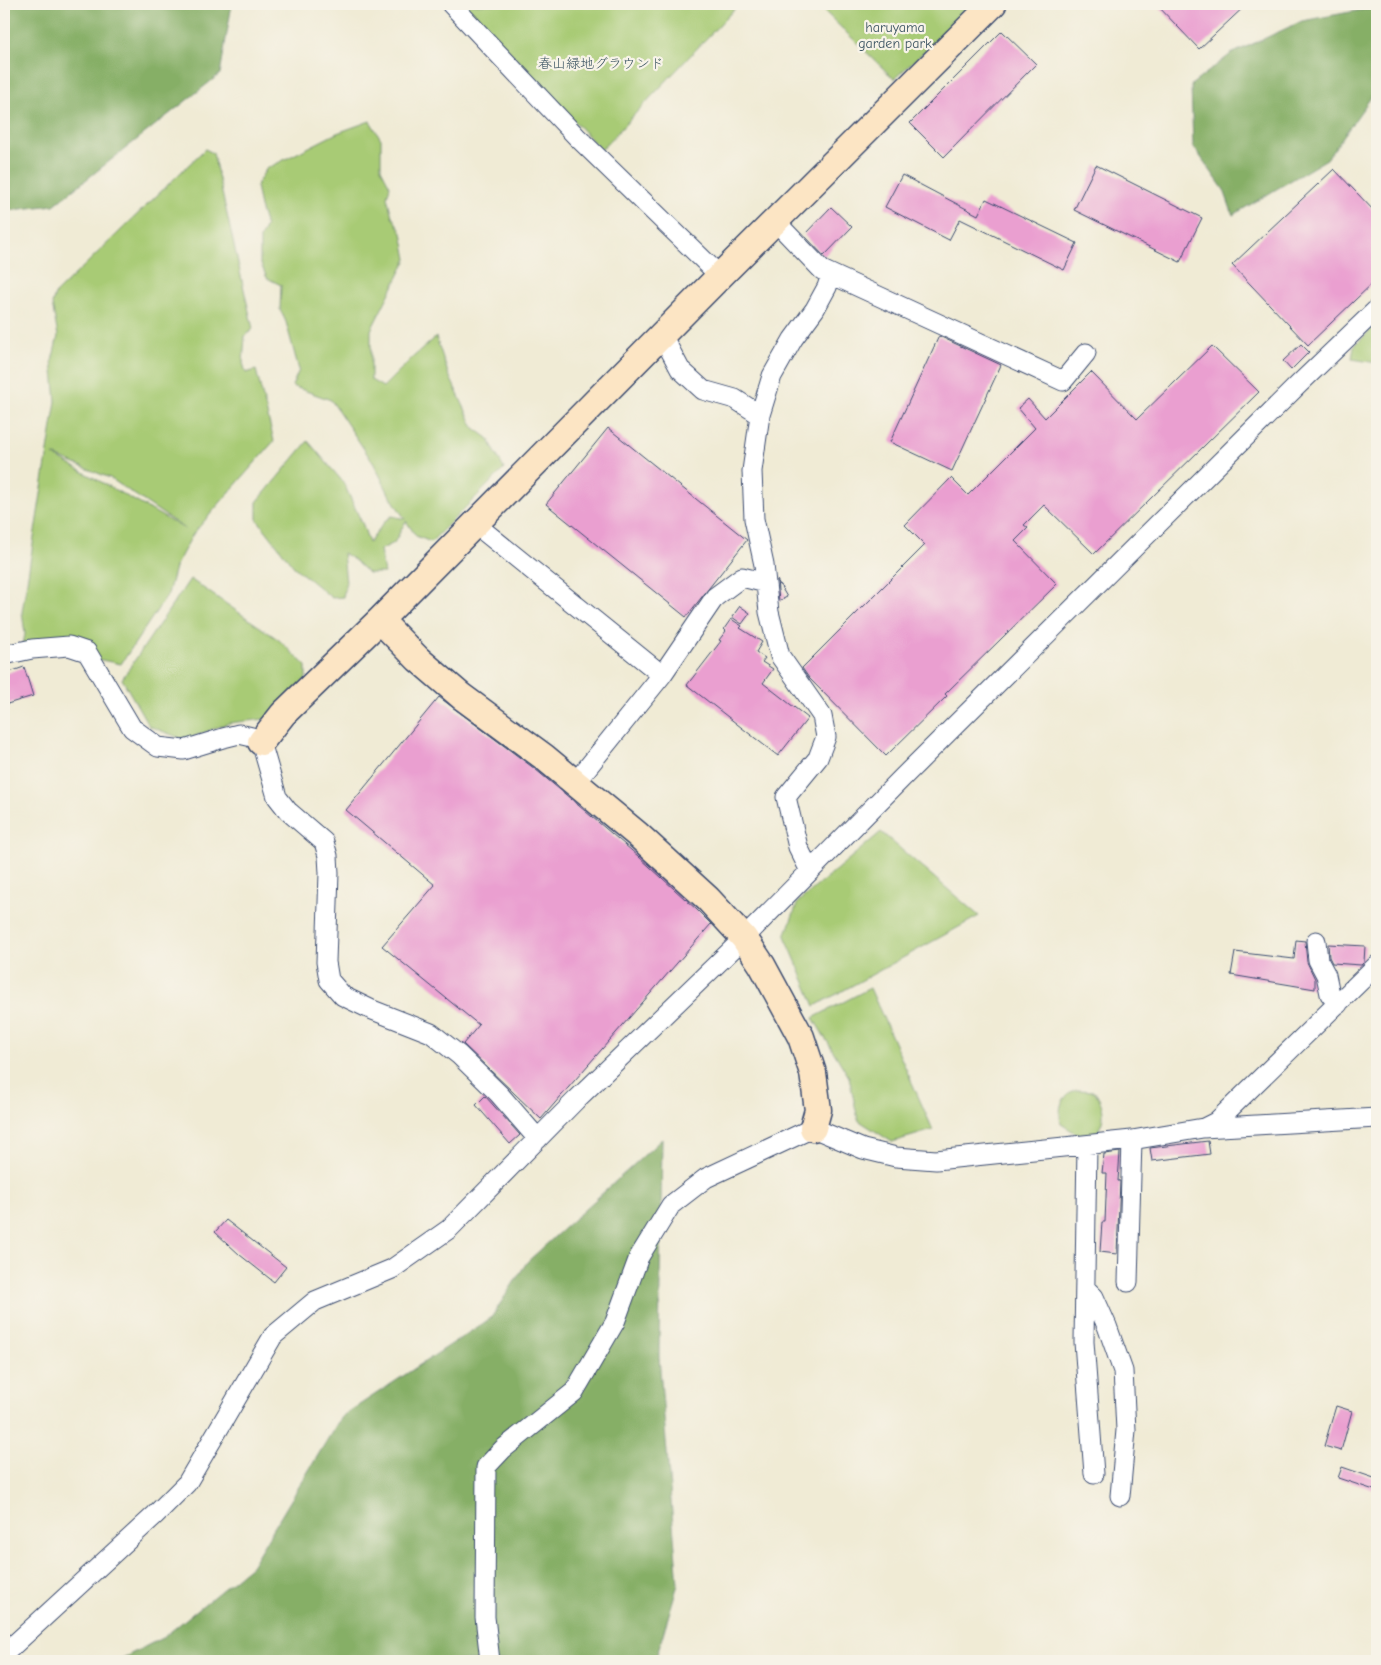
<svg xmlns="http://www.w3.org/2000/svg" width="1381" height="1665" font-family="'Comic Neue','Klee One',sans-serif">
  <rect width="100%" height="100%" fill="#f7f3e8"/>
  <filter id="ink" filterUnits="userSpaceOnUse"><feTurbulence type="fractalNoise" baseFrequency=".02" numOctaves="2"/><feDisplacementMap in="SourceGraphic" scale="10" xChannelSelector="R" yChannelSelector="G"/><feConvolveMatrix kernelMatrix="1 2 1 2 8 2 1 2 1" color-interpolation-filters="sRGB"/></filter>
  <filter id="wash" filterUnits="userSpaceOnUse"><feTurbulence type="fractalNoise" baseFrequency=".0096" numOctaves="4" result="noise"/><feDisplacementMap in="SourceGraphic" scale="20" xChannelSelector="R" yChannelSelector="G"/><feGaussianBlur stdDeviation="1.12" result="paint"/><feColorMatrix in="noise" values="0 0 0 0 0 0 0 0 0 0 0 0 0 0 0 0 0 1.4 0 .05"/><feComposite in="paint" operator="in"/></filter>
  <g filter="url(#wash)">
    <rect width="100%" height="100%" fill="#f0ebd5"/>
    <path fill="#a8cb74" stroke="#627d69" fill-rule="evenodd" d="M465 4H739L601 150Z
      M817 4H977L894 79Z
      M370 121 381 139V169L390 186 387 197 392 216 402 233 407 259 371 330V380L383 387 412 358 436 337 448 373 474 428 488 438 504 469 431 542 416 536 406 521 394 543 380 550 384 573H368L354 560 343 553 346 583 343 597 332 598 294 567 257 519V502L308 441 343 482 363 525 369 543 385 521 392 516 405 519 389 494 374 464 331 400 292 386 299 370 286 322 280 309 281 285 267 278 260 262V238L266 226 260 207 256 186 266 169 337 133Z
      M205 149 213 153 253 329 245 336 243 363 246 373 256 370 274 441 193 534 175 567 168 594 121 664 23 644 25 634 22 612 56 401 52 361 58 336 52 304 55 294ZM53 455 110 478 185 529Z
      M1377 324V363L1352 359 1354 346Z
      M190 579 279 640 306 666V679L265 719 229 723 185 740 149 726 122 679Z
      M881 832 979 916 815 1006 785 936 798 902Z
      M870 988 933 1130 892 1142 858 1120 849 1077 813 1018Z
      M1077 1090 1094 1091C1104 1104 1107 1120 1096 1133H1083L1079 1135 1061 1124C1058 1108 1061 1095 1077 1090Z"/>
    <path fill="#86af66" stroke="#506f62" d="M4 4H232L220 74 54 205 4 211Z
      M1377 7V89L1327 159 1233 215 1224 190 1193 146 1191 85 1231 54 1302 21Z
      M662 1139 659 1357 678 1584 655 1661H117L164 1637 251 1566 341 1417 491 1318 527 1262Z"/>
    <g id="blocks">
      <path fill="#ea9fd0" d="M1156 4H1247L1199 49Z
        M1002 31 1036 64 944 157 910 123Z
        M1096 165 1202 218 1180 262 1074 210Z
        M1334 169 1377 214V279L1308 345 1232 265Z
        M902 175 978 215 986 199 1077 243 1064 270 960 219 949 240 885 207Z
        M831 207 852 227 824 256 804 235Z
        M939 336 1001 365 952 471 890 442Z
        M1301 344 1309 352 1291 370 1283 361Z
        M1212 346 1259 392 1094 554 1044 505 1024 525 1028 528 1015 541 1057 584 945 694 947 696 886 756 809 678 802 668 925 545 905 525 951 478 968 495 1035 428 1018 408 1028 399 1045 418 1091 372 1137 419Z
        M608 428 747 540 686 617 546 504Z
        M777 580 787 597 779 601Z
        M740 606 750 613 742 624 732 617Z
        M731 619 742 626 740 628 762 642 756 652 765 658 762 662 773 669 763 683 808 718 778 756 687 685 721 641 719 640 726 631 724 629Z
        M24 667 33 696 4 705V674Z
        M439 697 535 769 565 794 638 856 697 910 711 924 541 1119 463 1044 479 1025 382 946 435 885 346 810Z
        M1296 940 1305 941 1307 962 1315 979V989L1231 975 1235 952 1294 959Z
        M1328 944 1365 946 1364 962 1361 965 1332 963 1329 957Z
        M485 1096 520 1135 510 1144 476 1105Z
        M1208 1141 1210 1154 1152 1161 1150 1148Z
        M1120 1152 1118 1181H1120L1117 1254 1100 1252 1102 1222H1105L1107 1173H1102L1104 1154Z
        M226 1220 286 1267 274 1282 240 1255 215 1232Z
        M1336 1406 1352 1411 1341 1451 1324 1446Z
        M1342 1467 1377 1479V1491L1338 1478Z"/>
    </g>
  </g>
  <g filter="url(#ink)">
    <use href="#blocks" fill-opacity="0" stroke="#3b4b70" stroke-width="1"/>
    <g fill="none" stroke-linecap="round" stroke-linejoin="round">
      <g stroke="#3b4b70" stroke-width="21">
        <path id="street" d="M451 4 577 137 720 276
          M775 221 822 270 1063 381 1086 353
          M662 335 680 369 703 390 735 399 760 415
          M475 524 662 675 575 783
          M4 655 32 649 69 646 87 652 132 728 158 747 184 750 223 738 239 734 252 737 261 742 277 797 288 811 324 842 328 856 329 873 326 962 329 980 343 996 370 1009 431 1033 459 1055 499 1094 538 1139
          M662 675 715 597 742 577 766 583
          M810 871 798 847 786 797 818 758 826 737 822 716 780 656 769 612 764 565 754 519 752 471 760 415 772 376 793 339 815 309 827 287 831 274
          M1316 941 1318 960 1326 975 1330 994 1338 1004
          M1204 1128 1216 1122 1377 965
          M1087 1145 1084 1342 1094 1474
          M1128 1282 1132 1140
          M1085 1288 1094 1297 1107 1326 1123 1371 1126 1430 1120 1496
          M4 1654 155 1515 187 1483 273 1336 315 1301 392 1269 449 1229 576 1100 744 938 904 776 1298 385 1377 309
          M490 1661 485 1617 486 1467 503 1449 574 1392 615 1322 639 1257 671 1205 706 1178 813 1128 863 1149 896 1157 936 1160 1132 1140 1203 1128 1377 1118"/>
      </g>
      <g stroke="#3b4b70" stroke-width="29">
        <path id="secondary" d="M380 620 418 659 461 696 544 757 638 835 708 899 744 938 762 965 801 1037 813 1073 818 1110 813 1128
          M261 742 283 714 380 620 720 276 993 4"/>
      </g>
      <use href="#street" stroke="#fff" stroke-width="19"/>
      <use href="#secondary" stroke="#fce5c4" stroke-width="26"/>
    </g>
  </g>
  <g text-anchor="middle" stroke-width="4.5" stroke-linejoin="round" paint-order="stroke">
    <g font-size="14" fill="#3e5664" stroke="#f7f3e8">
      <text x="895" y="32">haruyama<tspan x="895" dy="16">garden park</tspan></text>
      <text x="601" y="68">春山緑地グラウンド</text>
    </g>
  </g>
  <rect width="1381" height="1665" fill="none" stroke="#f7f3e8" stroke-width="20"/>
</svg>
